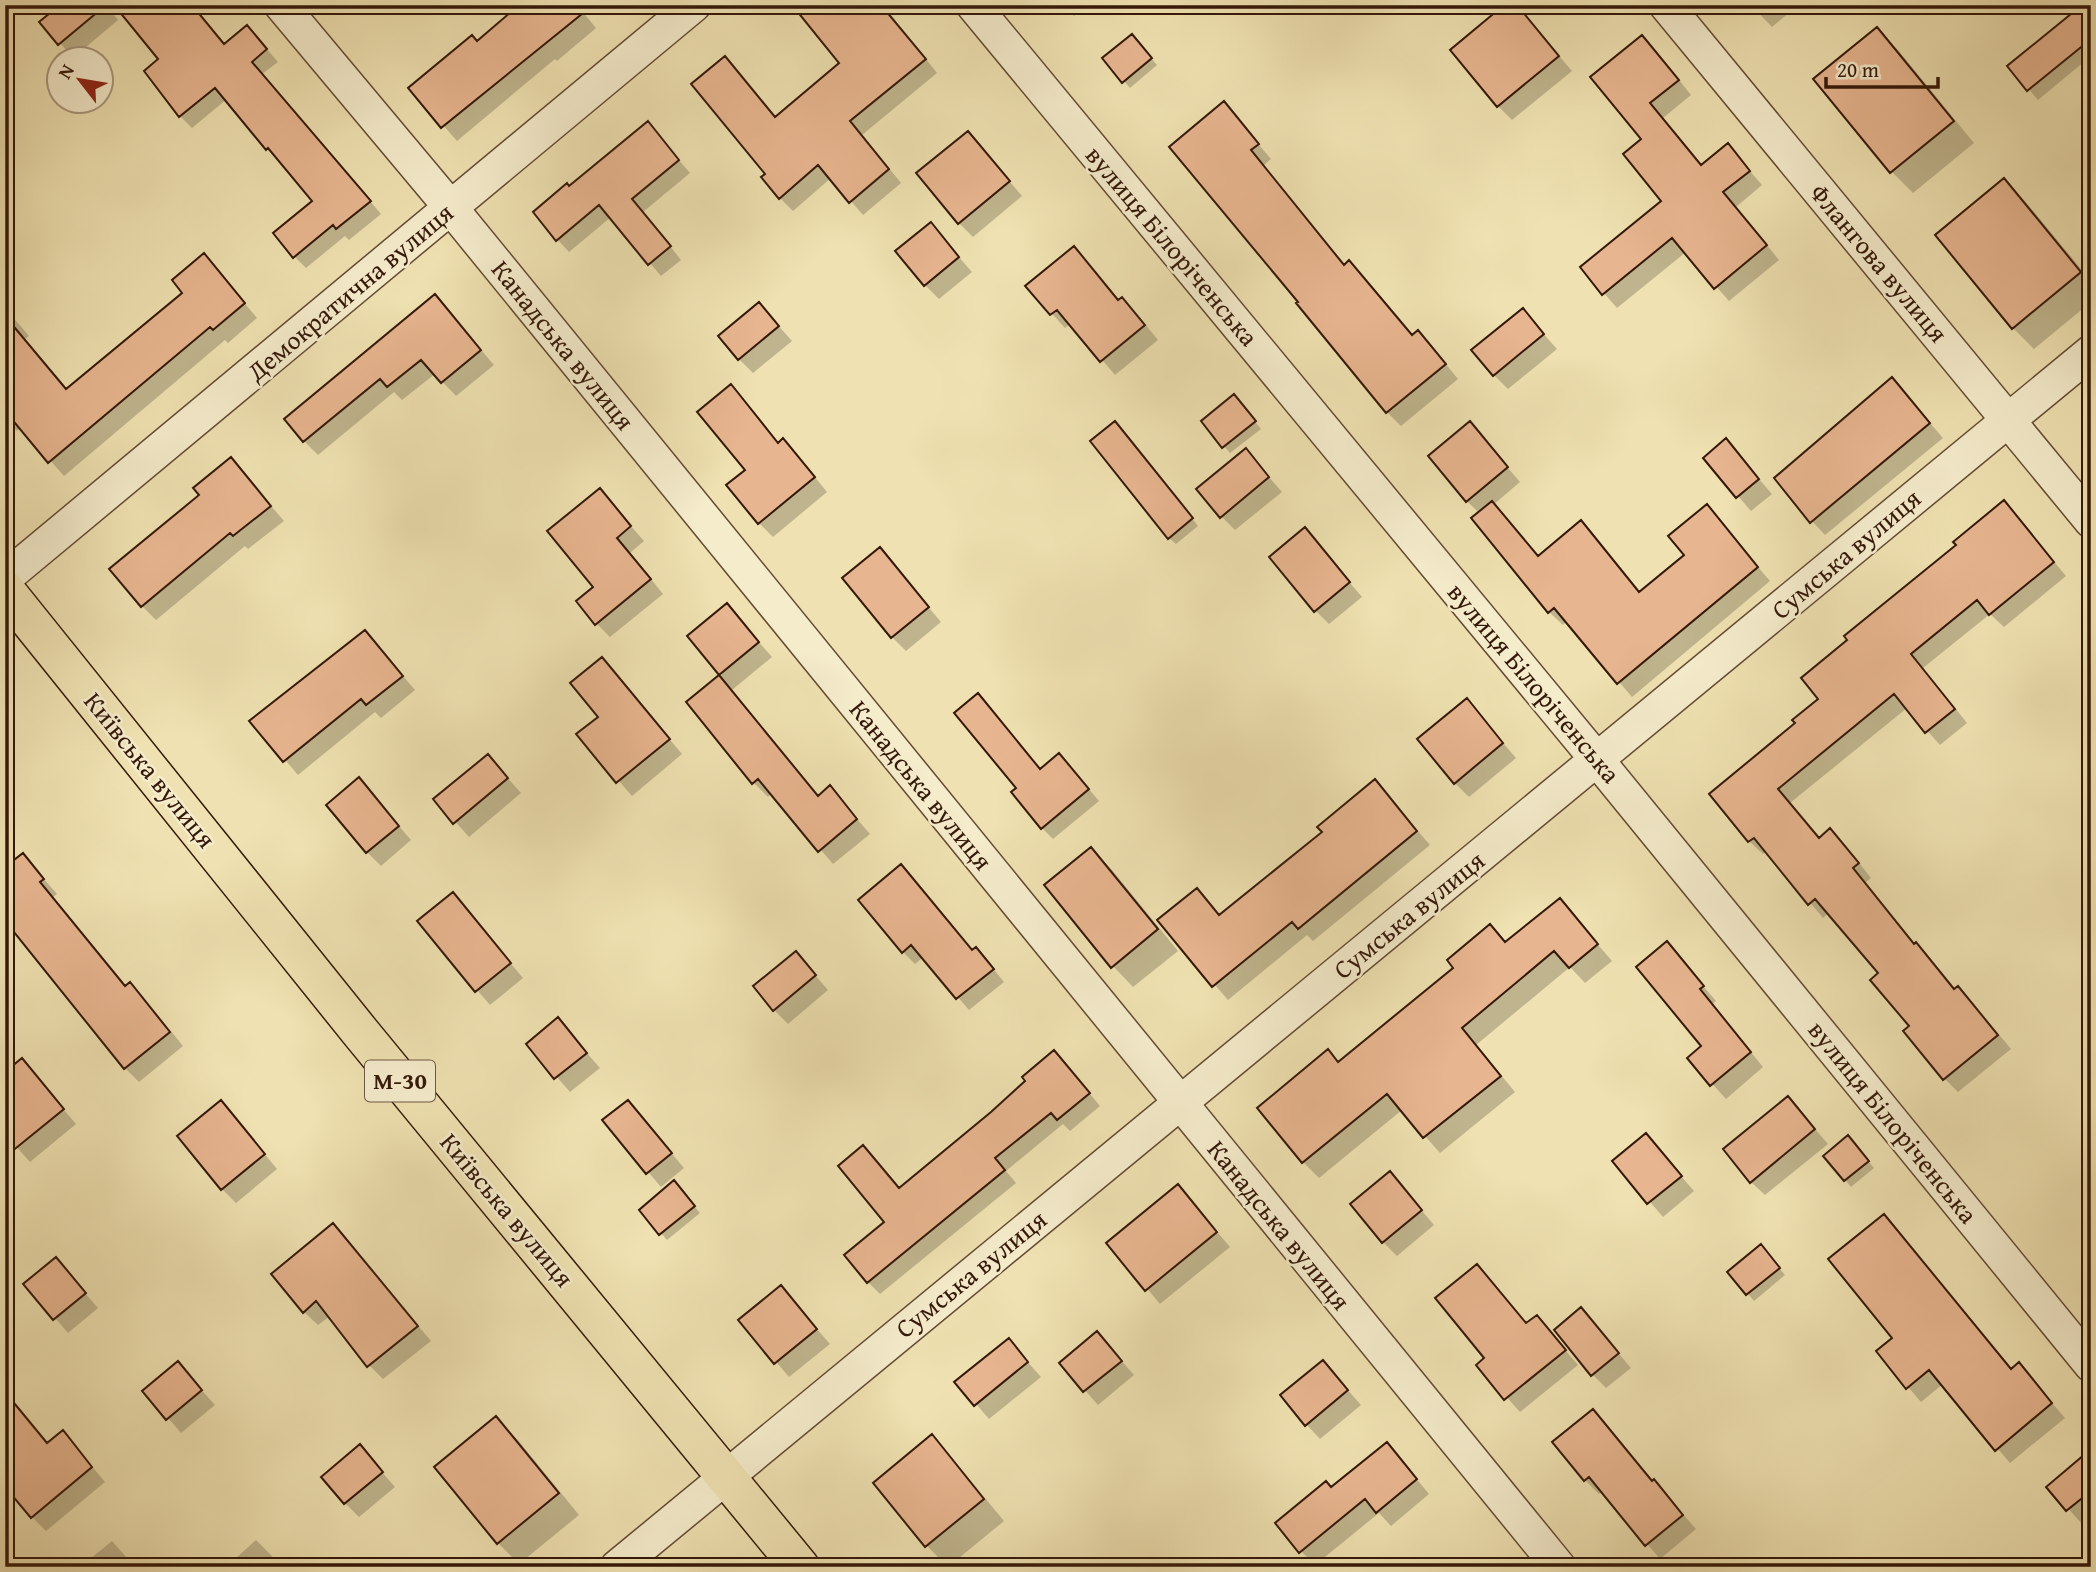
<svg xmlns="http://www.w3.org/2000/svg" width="2096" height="1572" font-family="'Gentium Book Plus',serif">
  <rect width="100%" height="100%" fill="#efe1b1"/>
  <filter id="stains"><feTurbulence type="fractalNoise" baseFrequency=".00286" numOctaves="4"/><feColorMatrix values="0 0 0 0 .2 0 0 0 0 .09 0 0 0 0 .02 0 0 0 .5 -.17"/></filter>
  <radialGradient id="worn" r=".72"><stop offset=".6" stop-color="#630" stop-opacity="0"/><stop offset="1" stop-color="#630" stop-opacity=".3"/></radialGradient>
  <path fill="#0003" d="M62 5H106L118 20 73 58 42 22Z
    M577 5 596 28 557 61 555 59 457 141 411 88Z
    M794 5H883L937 73 862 135 901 183 863 215 831 178 793 211 780 198 767 174 737 71 776 118 842 63Z
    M1063 5H1087L1074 16Z
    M1516 5 1572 71 1512 120 1498 106Z
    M1751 5H1798L1772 27Z
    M1981 5H2002L1991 15Z
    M2070 5H2091V56L2038 100 2009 66 2076 12Z
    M1877 29 1898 50 1974 143 1913 193 1892 172 1815 79Z
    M258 39 278 62 262 74 381 214 349 240 345 236 306 268 294 256 315 201 268 150 276 143 227 99 192 128 180 116 146 71 225 45Z
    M1138 43 1157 65 1130 88 1124 81Z
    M1656 51 1691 95 1663 118 1702 166 1728 146 1762 185 1736 207 1779 260 1729 301 1686 252 1617 308 1582 268 1664 201 1644 139Z
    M1224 104 1271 159 1264 165 1345 266 1349 262 1363 276 1413 336 1431 346 1458 379 1401 426 1387 412Z
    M648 124 690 173 643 212 681 260 661 276 611 217 569 252 557 239 569 188Z
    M968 133 1022 196 973 237 959 223Z
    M2091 151V162L2085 156Z
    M2004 180 2025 201 2091 281V302L2034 349 2013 328Z
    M930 224 972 272 939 299 925 285Z
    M1074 248 1120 301 1122 299 1136 313 1158 340 1115 375 1071 323 1065 328 1027 286Z
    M217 270 257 318 228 343 225 340 64 476 21 427 17 431 5 419V308L29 336 25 339 68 391Z
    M435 296 494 365 456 396 435 374 402 400 394 392 318 455 304 441Z
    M759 304 792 341 753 373 739 359Z
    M1523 311 1557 349 1508 389 1494 375Z
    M1892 379 1943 438 1825 535 1812 521Z
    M730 387 779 444 783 441 797 455 827 492 773 537 759 523Z
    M1240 403 1261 429 1230 453 1203 422Z
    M1470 424 1520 482 1493 505 1539 557 1581 523 1640 594 1687 556 1707 507 1770 581 1632 697 1567 621 1563 625 1549 612 1479 513 1467 501Z
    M1122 430 1198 526 1176 544 1169 538Z
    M1726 441 1772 494 1751 511 1705 458Z
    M1246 451 1282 492 1235 530 1221 516Z
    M231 459 284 521 248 549 245 546 156 620 142 606 201 495Z
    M600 491 644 541 630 553 663 594 610 637 596 623 595 587Z
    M2004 502 2066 576 2004 627 1990 614 1923 668 1967 723 1940 745 1907 708 1790 803 1820 839 1830 831 1844 844 1871 878 1865 883 1915 945 1956 990 1958 988 1971 1001 2011 1049 1958 1092 1945 1079 1911 1026 1881 973 1829 912 1823 918 1767 851 1763 854 1749 841 1797 723 1958 545Z
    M1305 530 1362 597 1329 624 1315 610Z
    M880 550 941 622 906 651 892 637Z
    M727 606 772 657 732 690 819 797 830 788 870 834 833 864 772 793 768 797 754 783 688 703 722 675 690 636Z
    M365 632 415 690 381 718 375 712 298 775 252 721Z
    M602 659 682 754 632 796 579 735 600 717Z
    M978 695 1041 770 1070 767 1099 801 1053 839 1042 828 1018 788Z
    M1467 701 1516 758 1469 797 1455 783Z
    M488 756 521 793 469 837 435 799Z
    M359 780 411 840 381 866 367 852Z
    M1375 782 1430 845 1313 941 1307 935 1228 1000 1160 921 1197 890 1221 916 1324 833Z
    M1091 849 1112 870 1178 951 1133 987 1113 966Z
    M23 855 57 894 53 897 127 987 130 984 144 998 183 1046 139 1082 125 1068 5 914Z
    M901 867 973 951 987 961 1004 982 969 1010 923 957 915 964 903 952Z
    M452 894 523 978 490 1005 419 922Z
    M1560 901 1612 961 1585 983 1570 967 1476 1045 1515 1092 1440 1153 1402 1110 1319 1178 1303 1162 1259 1108 1328 1052 1339 1063 1456 968 1490 927 1507 943Z
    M1667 944 1716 1001 1712 1004 1763 1067 1726 1099 1689 1058 1704 1046Z
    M796 953 828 990 788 1024 774 1010Z
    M558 1020 600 1068 570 1092 528 1044Z
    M5 1060 12 1069 22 1061 76 1124 30 1162 5 1134Z
    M1066 1065 1100 1106 1070 1131 1063 1124 1006 1171 1016 1183 880 1294 868 1282 886 1222 863 1147 900 1190 1028 1081Z
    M1788 1098 1828 1144 1765 1195 1751 1182Z
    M628 1102 684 1168 661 1187 605 1121Z
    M234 1117 277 1169 236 1203 222 1189Z
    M1646 1136 1694 1191 1663 1217 1615 1161Z
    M1854 1144 1874 1168 1851 1187 1825 1156Z
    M1390 1173 1434 1225 1397 1256 1383 1242Z
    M1178 1186 1230 1247 1160 1304 1109 1243Z
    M680 1189 700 1213 667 1240 661 1233Z
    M333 1225 431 1341 383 1379 369 1365 330 1316 318 1325 304 1312Z
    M1897 1230 2012 1370 2019 1365 2065 1418 2010 1463 1943 1384 1921 1402 1878 1352 1895 1338Z
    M1767 1253 1785 1275 1754 1301 1730 1272Z
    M56 1260 98 1308 68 1333 26 1284Z
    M1477 1266 1527 1324 1537 1317 1578 1365 1520 1412 1478 1365 1487 1358Z
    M781 1288 830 1344 789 1377 741 1320Z
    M1581 1309 1631 1368 1606 1388 1592 1374Z
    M1097 1333 1134 1375 1098 1405 1061 1363Z
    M1008 1340 1041 1377 989 1419 957 1382Z
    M1323 1362 1361 1405 1320 1439 1307 1425Z
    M178 1364 215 1405 181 1433 145 1391Z
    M5 1391 48 1444 63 1432 105 1482 46 1531 32 1517 5 1473Z
    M1592 1411 1696 1529 1660 1559 1602 1491 1599 1494 1585 1480Z
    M496 1419 517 1439 579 1515 519 1564 498 1543 436 1468Z
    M931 1437 952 1458 1004 1521 948 1567 927 1546 875 1483Z
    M360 1447 395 1487 359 1517 345 1503Z
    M2091 1458V1516L2082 1524 2049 1487Z
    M1400 1459 1429 1494 1391 1526 1379 1513 1315 1565 1301 1551 1332 1489Z
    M256 1540 270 1554 281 1567H244L236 1558Z
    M112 1541 135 1567H80Z"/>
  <path fill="#e7b58f" stroke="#341809" stroke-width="2" d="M60 5H106L58 45 39 22Z
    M114 5H192L224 44 247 25 267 49 252 62 371 201 336 229 333 225 293 258 273 233 312 201 268 148 266 150 215 88 179 117 144 71 158 59Z
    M519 5H593L441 128 408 88 472 35 477 41Z
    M792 5H881L926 59 850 121 889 169 849 203 818 165 779 199 761 177 765 174 691 84 725 56 775 117 839 63Z
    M1504 5H1517L1559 56 1497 107 1450 50Z
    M2082 5H2091V39L2027 91 2007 66Z
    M1877 27 1954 121 1890 173 1813 79Z
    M1132 34 1152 58 1122 83 1102 58Z
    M1642 35 1679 80 1650 103 1701 165 1728 143 1750 171 1723 192 1767 245 1714 289 1672 238 1602 295 1580 267 1661 201 1623 154 1641 139 1590 77Z
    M1224 101 1259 144 1251 150 1344 265 1349 260 1412 335 1418 330 1446 364 1386 413 1296 303 1298 302 1169 147Z
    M648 121 679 160 632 199 671 246 648 265 599 205 556 241 533 212 567 183 569 186Z
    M968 131 1010 181 958 224 916 173Z
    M2004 178 2081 272 2012 329 1935 235Z
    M931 222 959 257 924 286 895 251Z
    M1074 246 1118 300 1122 297 1145 325 1100 362 1057 310 1050 315 1025 286Z
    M204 253 245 303 213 330 210 327 48 463 5 411V316L66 389 182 293 172 280Z
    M435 294 481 350 441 383 421 360 387 387 380 379 303 442 284 419Z
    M759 302 779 326 738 360 718 336Z
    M1523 308 1544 334 1493 376 1471 350Z
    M1892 377 1930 423 1810 523 1774 478Z
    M731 384 778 443 783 438 815 477 758 524 726 485 745 470 697 412Z
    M1234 394 1256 421 1222 448 1201 421Z
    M1115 421 1193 518 1168 539 1090 441Z
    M1470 421 1508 467 1466 502 1428 456Z
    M1726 438 1759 479 1736 498 1703 458Z
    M1246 448 1269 477 1220 518 1196 489Z
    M231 457 271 506 233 536 230 533 141 607 109 569 199 495 193 488Z
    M600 488 631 526 617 538 651 579 595 625 576 601 593 587 547 531Z
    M2004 500 2054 562 1989 615 1977 600 1911 654 1955 709 1925 733 1894 694 1778 789 1819 838 1830 828 1859 863 1853 868 1914 944 1916 942 1954 989 1958 986 1998 1035 1943 1080 1903 1031 1909 1026 1870 980 1878 973 1815 899 1808 905 1754 838 1748 842 1709 794 1795 723 1792 720 1818 699 1801 678 1847 640 1844 636 1956 545 1953 542Z
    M1492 501 1538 556 1581 520 1639 592 1684 555 1668 536 1707 504 1758 567 1617 684 1554 608 1548 613 1471 518Z
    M1305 527 1350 582 1314 612 1269 557Z
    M880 547 929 607 891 638 842 578Z
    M727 603 759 642 719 675 687 636Z
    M365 630 403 676 366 705 361 699 283 762 249 721Z
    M602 657 670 739 616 783 576 734 598 717 570 683Z
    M719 675 818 796 830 785 857 819 818 852 758 779 752 784 686 702Z
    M978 693 1040 769 1059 753 1089 789 1041 829 1011 792 1016 788 954 713Z
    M1467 698 1503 743 1454 784 1417 739Z
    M488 754 508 778 453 824 433 799Z
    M359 777 399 826 366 853 326 805Z
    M1375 779 1417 831 1298 929 1292 922 1212 987 1157 920 1197 888 1219 915 1322 832 1317 827Z
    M1091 847 1158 929 1111 968 1044 885Z
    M23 853 44 879 40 882 125 986 130 982 170 1032 124 1069 5 921V867Z
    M901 864 972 950 976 947 994 969 956 999 911 945 902 953 858 900Z
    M453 892 511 963 475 992 417 921Z
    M1560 898 1598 944 1569 968 1554 951 1462 1028 1501 1076 1423 1138 1387 1094 1302 1163 1257 1108 1328 1049 1338 1062 1453 968 1447 960 1490 924 1505 942Z
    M1667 941 1704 986 1700 989 1751 1052 1710 1086 1687 1058 1701 1046 1636 967Z
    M796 951 816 975 773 1011 753 986Z
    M558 1017 587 1053 554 1079 526 1044Z
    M1054 1050 1090 1093 1057 1120 1051 1113 995 1158 1005 1170 867 1283 844 1255 884 1222 838 1166 863 1145 899 1188 991 1112 1025 1081 1022 1077Z
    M22 1058 64 1109 5 1157V1072Z
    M1788 1096 1815 1129 1750 1183 1723 1149Z
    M221 1100 265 1154 221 1190 177 1136Z
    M628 1100 672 1153 646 1174 602 1120Z
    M1646 1133 1682 1176 1647 1204 1612 1161Z
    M1848 1135 1869 1161 1844 1181 1823 1156Z
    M1390 1171 1422 1210 1382 1243 1350 1204Z
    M674 1180 695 1206 659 1235 639 1210Z
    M1178 1184 1217 1232 1145 1291 1106 1243Z
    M1884 1214 2011 1369 2019 1362 2052 1403 1995 1451 1929 1370 1906 1389 1876 1351 1892 1338 1828 1259Z
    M333 1223 418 1326 367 1367 316 1301 303 1313 271 1274Z
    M1761 1244 1780 1268 1746 1295 1727 1272Z
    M56 1257 86 1293 53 1320 23 1284Z
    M1477 1264 1526 1323 1537 1315 1566 1350 1504 1400 1476 1365 1484 1358 1435 1298Z
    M781 1285 817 1329 774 1364 738 1320Z
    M1581 1307 1619 1353 1591 1376 1554 1330Z
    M1097 1331 1122 1361 1083 1392 1059 1363Z
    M1009 1338 1028 1362 974 1406 954 1382Z
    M1323 1360 1348 1390 1305 1426 1280 1395Z
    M178 1361 202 1390 166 1420 142 1391Z
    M5 1392 47 1443 63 1430 92 1467 31 1518 5 1487Z
    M1593 1409 1652 1481 1654 1479 1683 1515 1645 1546 1589 1477 1584 1481 1552 1442Z
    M496 1416 559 1493 497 1544 434 1467Z
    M932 1434 984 1499 925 1547 873 1483Z
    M1387 1442 1417 1479 1376 1513 1365 1499 1299 1553 1275 1523 1326 1481 1331 1487Z
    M360 1444 383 1472 344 1504 321 1477Z
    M2091 1449V1491L2066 1511 2046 1487Z"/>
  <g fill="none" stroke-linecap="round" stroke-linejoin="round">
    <g stroke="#634a33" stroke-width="36">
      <path id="street" d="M281 5 451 208 1559 1567
        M973 5 1598 761 2091 1365
        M1666 5 2091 521
        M5 578 694 5
        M617 1567 2091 352"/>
    </g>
    <g stroke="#341809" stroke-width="41">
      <path id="highway" d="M5 590 361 1033 800 1567"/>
    </g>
    <use href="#street" stroke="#f5eccc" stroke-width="33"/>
    <use href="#highway" stroke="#efe1b1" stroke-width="38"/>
  </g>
  <g text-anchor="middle" stroke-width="5" stroke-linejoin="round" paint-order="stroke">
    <rect fill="#f5eccc" stroke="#6e5844" stroke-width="2" x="365" y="1060.5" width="70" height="41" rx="5"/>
    <g font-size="24" font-weight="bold" fill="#341809">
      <text x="400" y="1089">М-30</text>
    </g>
    <g font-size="26" fill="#341809" stroke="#f5eccc">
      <text transform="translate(1172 246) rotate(50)" y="9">вулиця Білоріченська</text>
      <text transform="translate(1879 263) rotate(50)" y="9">Флангова вулиця</text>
      <text transform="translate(350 292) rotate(-40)" y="9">Демократична вулиця</text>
      <text transform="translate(563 345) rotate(51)" y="9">Канадська вулиця</text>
      <text transform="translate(1846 554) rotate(-40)" y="9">Сумська вулиця</text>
      <text transform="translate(1534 683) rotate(50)" y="9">вулиця Білоріченська</text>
      <text transform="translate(150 770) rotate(51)" y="9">Київська вулиця</text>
      <text transform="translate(921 785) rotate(51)" y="9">Канадська вулиця</text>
      <text transform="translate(1409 915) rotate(-39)" y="9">Сумська вулиця</text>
      <text transform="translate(1893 1122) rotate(51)" y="9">вулиця Білоріченська</text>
      <text transform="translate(507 1210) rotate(50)" y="9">Київська вулиця</text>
      <text transform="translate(1279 1225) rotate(51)" y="9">Канадська вулиця</text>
      <text transform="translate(971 1274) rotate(-39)" y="9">Сумська вулиця</text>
    </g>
  </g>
  <rect width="2096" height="1572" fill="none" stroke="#efe1b1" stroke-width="28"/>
  <rect x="7" y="7" width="2082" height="1558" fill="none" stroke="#341809" stroke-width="3.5"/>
  <rect x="14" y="14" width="2068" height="1544" fill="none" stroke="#341809" stroke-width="2"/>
  <g transform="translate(80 80) rotate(301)"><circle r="33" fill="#f5eccc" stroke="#a8977e" stroke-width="2"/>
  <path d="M0-5L12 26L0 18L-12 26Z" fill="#8f2418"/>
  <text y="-10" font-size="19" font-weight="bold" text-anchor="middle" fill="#341809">N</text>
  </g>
  <path d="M1826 77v10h112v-10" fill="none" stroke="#341809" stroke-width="3.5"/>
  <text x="1837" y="77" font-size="21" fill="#341809" stroke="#f5eccc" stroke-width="5" paint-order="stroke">20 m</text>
  <rect width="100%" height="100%" filter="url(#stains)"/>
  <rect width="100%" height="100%" fill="url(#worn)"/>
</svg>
